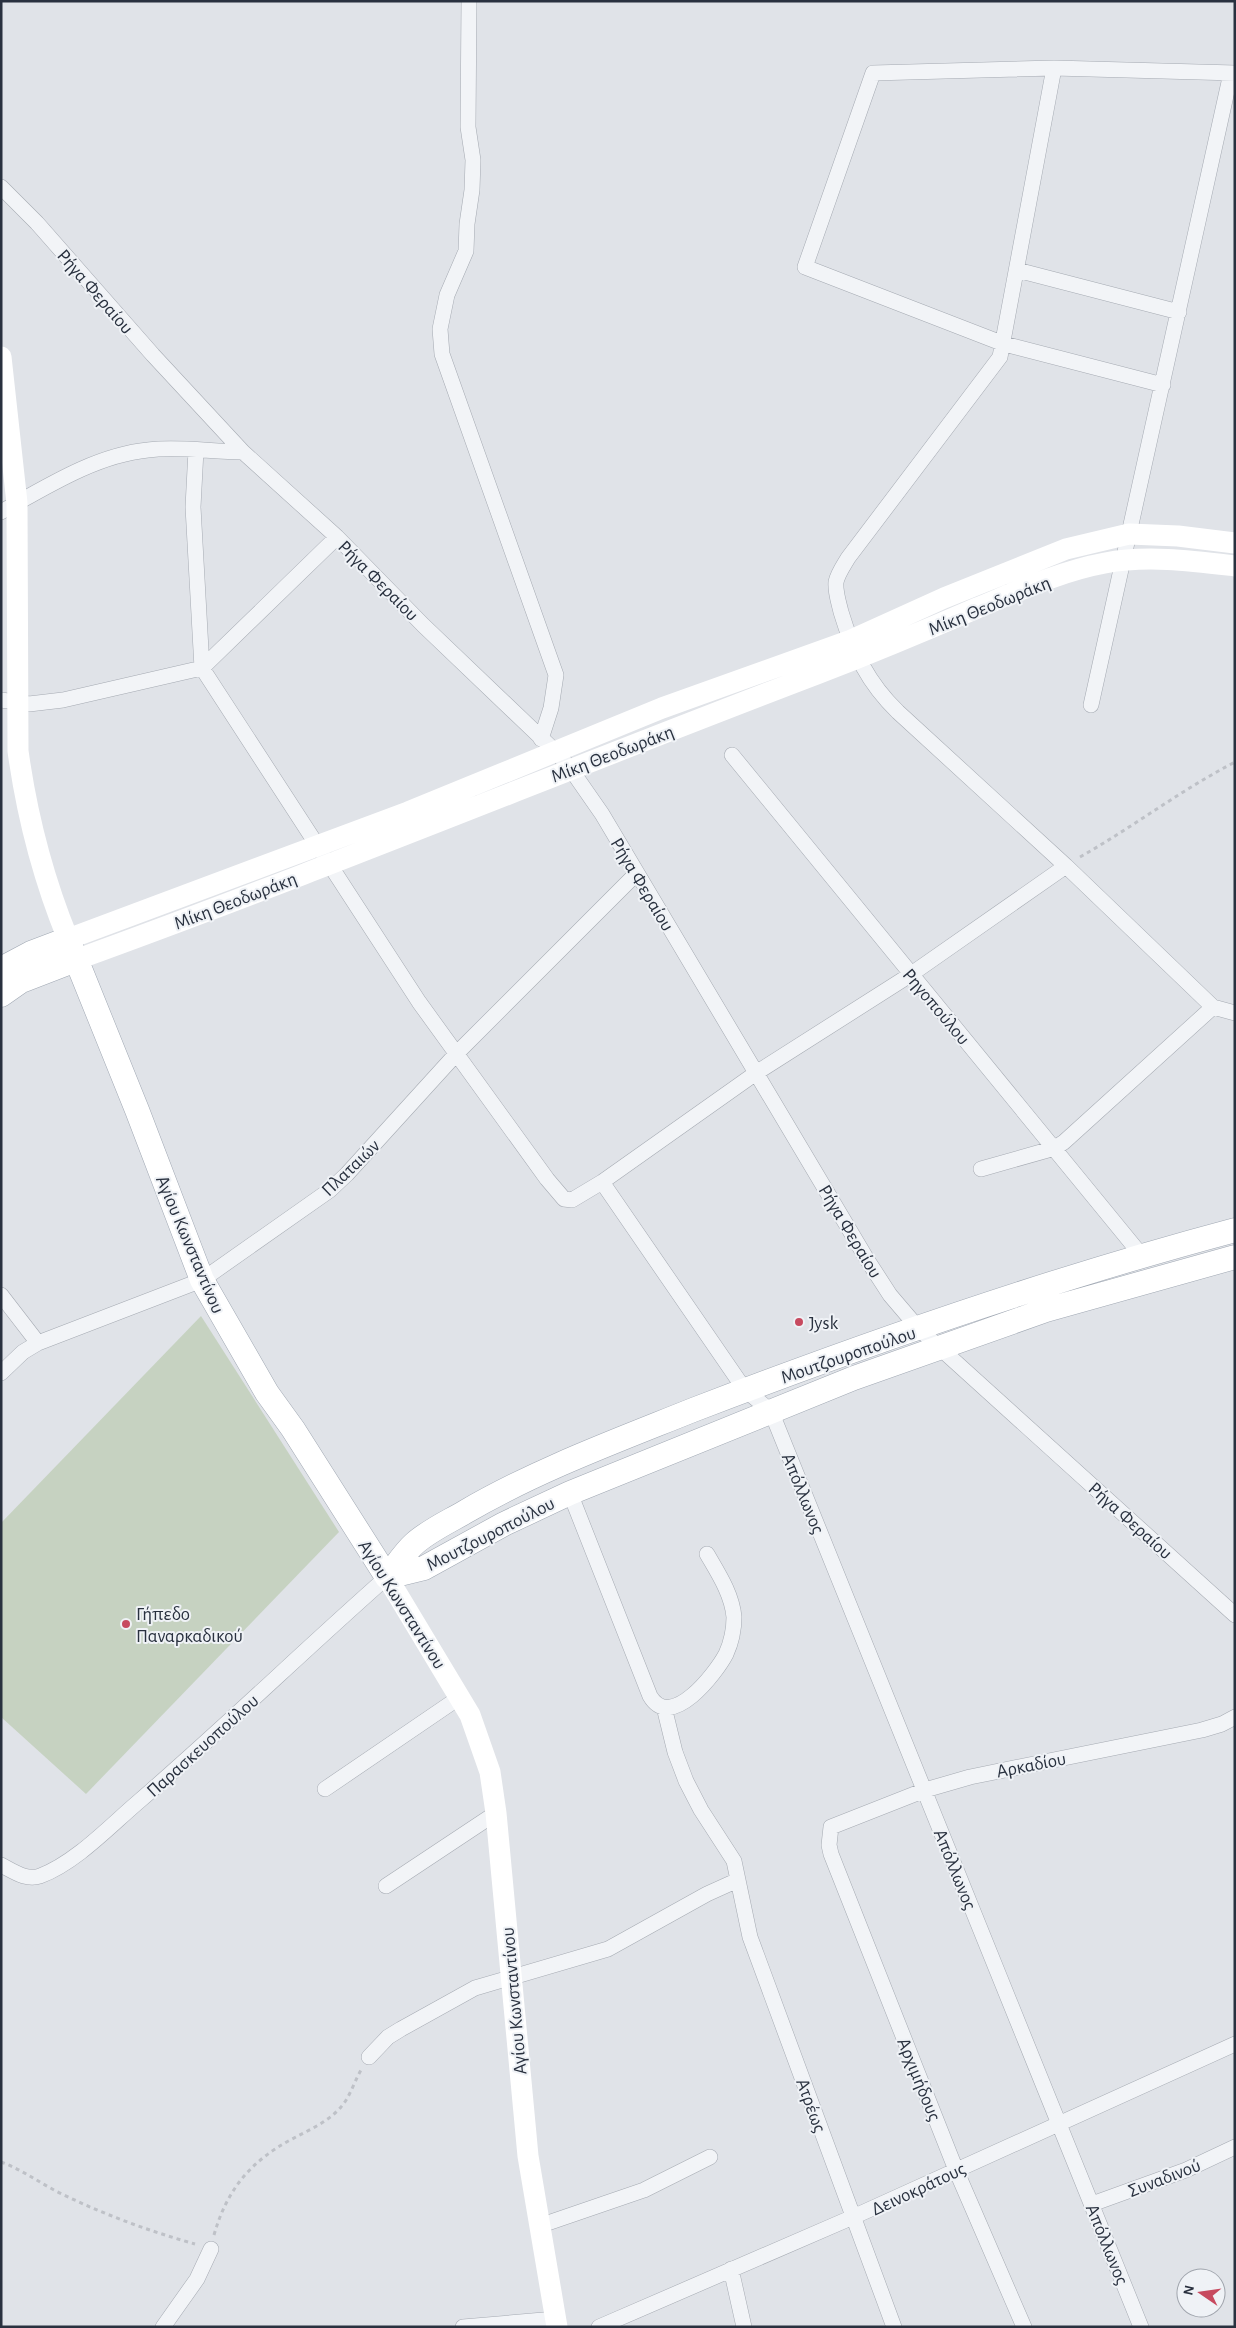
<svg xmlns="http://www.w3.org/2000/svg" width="1236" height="2328" font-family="'Alegreya Sans',sans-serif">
  <rect width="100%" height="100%" fill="#e0e3e8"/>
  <path fill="#c6d2c1" d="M201 1316 339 1532 86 1794 1 1717V1523Z"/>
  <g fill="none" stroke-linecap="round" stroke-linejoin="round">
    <g stroke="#a5aab2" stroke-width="16">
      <path id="street" d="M469 1 468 127 473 160 472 190 467 224 466 251 447 295 440 329 442 354 556 675 551 708 541 739
        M1054 68 1000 357 848 558C844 565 838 573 836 582 835 592 839 603 841 612 853 652 868 683 898 712L1066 866
        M1 187 37 223 153 355 243 452 337 537 423 625 556 752 570 768 602 814 868 1261 890 1295 919 1329 1235 1615
        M1017 270 1179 312
        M1163 385 1004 344 805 267 873 73 1054 68 1235 73
        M196 450 193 507 202 668 419 1002 547 1179 564 1199 572 1200 602 1182 756 1073 910 975 1066 866 1213 1007 1235 1013
        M1 512C46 487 96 455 148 450 179 446 211 452 243 452
        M1 700 29 704 63 700 202 668 337 537
        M1091 705 1231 73
        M732 755 1142 1256
        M981 1169 1055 1148 1064 1142 1213 1007
        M602 1182 745 1390 771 1411 1141 2327
        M1 1295 38 1343
        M1 1373 23 1352 38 1343 202 1280 330 1190 347 1174 457 1053 636 874
        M570 1493 650 1696C671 1732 716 1673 726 1654 731 1643 734 1629 734 1617 732 1594 718 1573 707 1554
        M664 1707 675 1752 686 1781 701 1810 734 1861 750 1937 894 2327
        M325 1789 460 1697
        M1 1865C13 1871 26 1881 40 1876 75 1863 109 1827 137 1803 222 1730 303 1651 387 1577
        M386 1886 496 1813
        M369 2057 388 2037 401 2029 475 1988 608 1949 707 1894 738 1880
        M1092 2204 1186 2170 1235 2147
        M539 2226 644 2190 710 2157
        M731 2269 744 2327
        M163 2327 197 2279 211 2249
        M463 2327 555 2319
        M599 2327 853 2217 1235 2044
        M1024 2327 956 2170 831 1854 829 1845 831 1827 925 1790 970 1777 1202 1730 1222 1724 1235 1717"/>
    </g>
    <g stroke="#a0a8b3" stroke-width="25">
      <path id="primary" d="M1 969 31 953 68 939 137 1110 202 1280 267 1393 293 1429 387 1577
        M1 995 21 981 78 959
        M387 1577C396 1566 404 1553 414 1544 428 1531 448 1522 465 1512 537 1470 616 1441 693 1410 870 1342 1051 1279 1235 1230
        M387 1577 424 1568 504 1524 570 1493 854 1378 1046 1310 1235 1257"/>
    </g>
    <path stroke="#bec1c7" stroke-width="3" stroke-dasharray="4 4" stroke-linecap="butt" d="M1080 857C1133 827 1181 790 1235 762
      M1 2162C23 2170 41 2184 62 2194 105 2215 149 2231 195 2244
      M214 2235C227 2189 251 2161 292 2139 309 2130 328 2122 341 2107 350 2097 354 2082 361 2070"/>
    <use href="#street" stroke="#f2f4f7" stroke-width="15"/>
    <path stroke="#fff" stroke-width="21" d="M1 357 17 503 18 751C27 816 43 878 68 939L408 812 662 708 849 641 944 598 1066 549 1129 534 1178 536 1235 543
      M78 959C326 869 570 768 817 674 871 653 924 631 977 608 1018 591 1061 571 1105 563 1147 555 1193 561 1235 566
      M387 1577 470 1715 490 1772 496 1813 528 2156 557 2327"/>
    <use href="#primary" stroke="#fff" stroke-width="24"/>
  </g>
  <g fill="#c74a5f" stroke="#eff2f6" stroke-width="2">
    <circle cx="799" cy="1322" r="5"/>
    <circle cx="126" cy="1624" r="5"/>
  </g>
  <g text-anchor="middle" stroke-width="4" stroke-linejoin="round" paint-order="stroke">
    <g font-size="19" fill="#29313f" stroke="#eff2f6">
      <text transform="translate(96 291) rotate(49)" y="7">Ρήγα Φεραίου</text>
      <text transform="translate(379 580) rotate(45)" y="7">Ρήγα Φεραίου</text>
      <text transform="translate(989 605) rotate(-22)" y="7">Μίκη Θεοδωράκη</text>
      <text transform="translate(612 753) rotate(-21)" y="7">Μίκη Θεοδωράκη</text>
      <text transform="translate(643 884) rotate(59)" y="7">Ρήγα Φεραίου</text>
      <text transform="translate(235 900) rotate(-21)" y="7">Μίκη Θεοδωράκη</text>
      <text transform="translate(937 1006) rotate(50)" y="7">Ρηγοπούλου</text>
      <text transform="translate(350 1167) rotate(-44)" y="7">Πλαταιών</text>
      <text transform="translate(851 1231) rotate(59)" y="7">Ρήγα Φεραίου</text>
      <text transform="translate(191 1244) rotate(67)" y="7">Αγίου Κωνσταντίνου</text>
      <text transform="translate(848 1354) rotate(-19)" y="7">Μουτζουροπούλου</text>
      <text transform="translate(804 1493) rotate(68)" y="7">Απόλλωνος</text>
      <text transform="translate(1131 1520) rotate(42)" y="7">Ρήγα Φεραίου</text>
      <text transform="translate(490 1533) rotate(-27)" y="7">Μουτζουροπούλου</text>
      <text transform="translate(403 1604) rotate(58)" y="7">Αγίου Κωνσταντίνου</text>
      <text transform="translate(202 1745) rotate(-42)" y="7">Παρασκευοπούλου</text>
      <text transform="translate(1031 1764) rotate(-11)" y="7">Αρκαδίου</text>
      <text transform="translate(956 1869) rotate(68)" y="7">Απόλλωνος</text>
      <text transform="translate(513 2001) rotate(-95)" y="7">Αγίου Κωνσταντίνου</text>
      <text transform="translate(920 2079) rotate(68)" y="7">Αρχιμήδους</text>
      <text transform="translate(812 2105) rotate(70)" y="7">Ατρέως</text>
      <text transform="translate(1164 2177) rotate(-21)" y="7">Συναδινού</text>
      <text transform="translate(918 2188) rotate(-25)" y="7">Δεινοκράτους</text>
      <text transform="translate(1108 2244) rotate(68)" y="7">Απόλλωνος</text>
    </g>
    <g font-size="19" fill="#29313f" stroke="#eff2f6" text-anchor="start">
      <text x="809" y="1329">Jysk</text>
      <text x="136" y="1620">Γήπεδο<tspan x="136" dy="22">Παναρκαδικού</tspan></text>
    </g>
  </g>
  <rect width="1236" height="2328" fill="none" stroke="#29313f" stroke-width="5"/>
  <g transform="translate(1201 2293) rotate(283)"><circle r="24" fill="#eff2f6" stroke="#a0a5ad"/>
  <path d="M0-4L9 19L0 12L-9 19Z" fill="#c74a5f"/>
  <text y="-8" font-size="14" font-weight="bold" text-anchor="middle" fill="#29313f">N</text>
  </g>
</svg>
